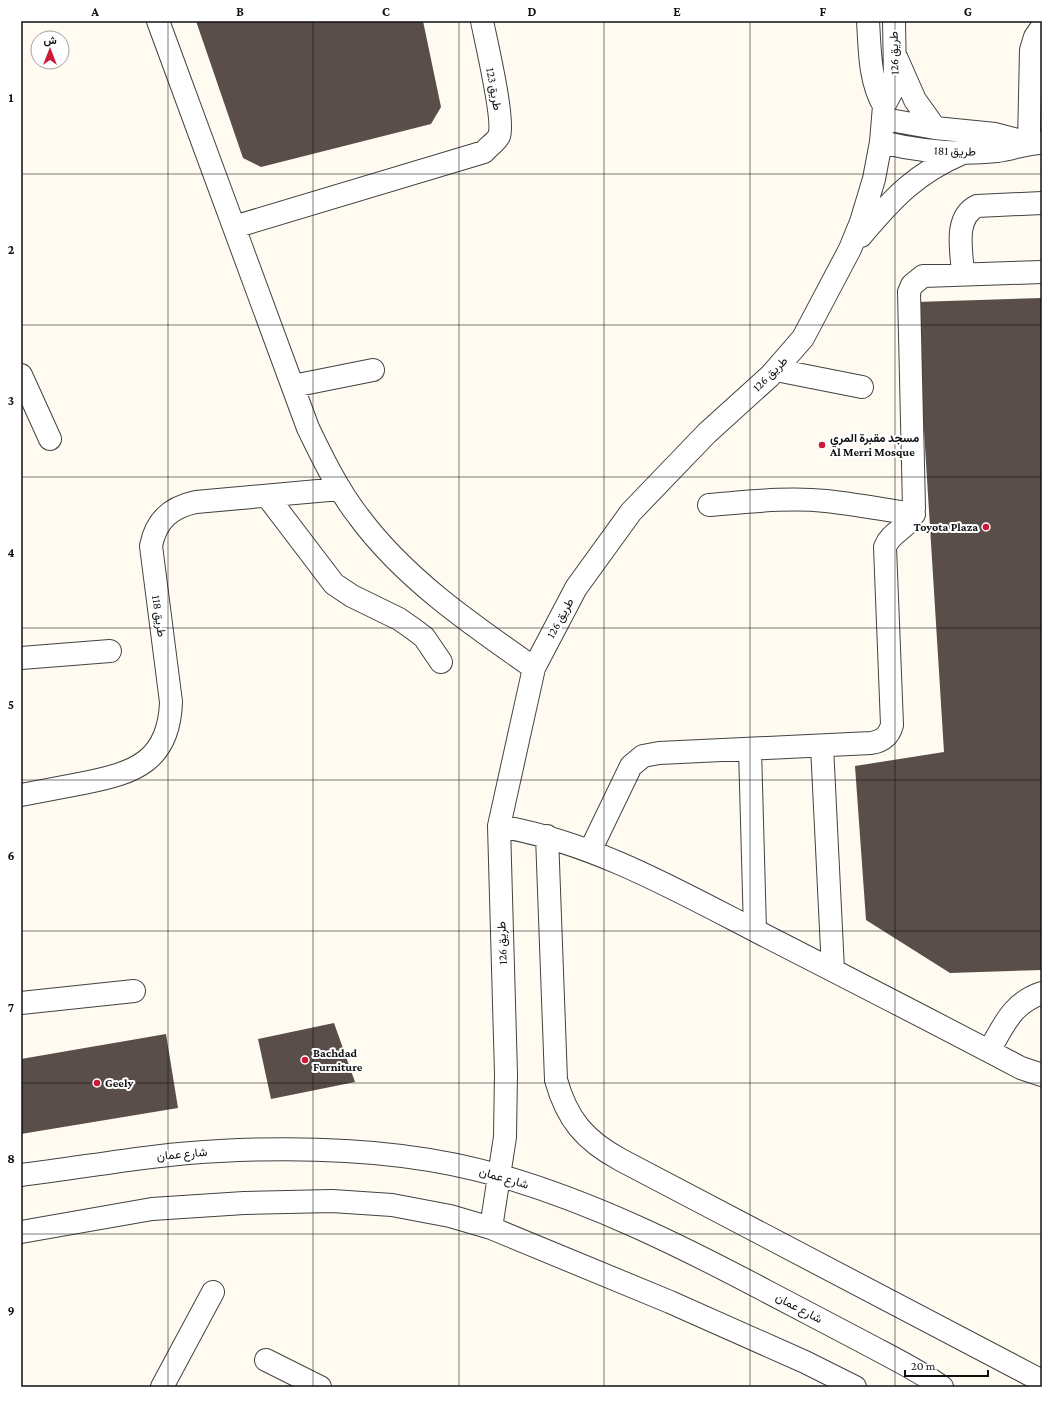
<svg xmlns="http://www.w3.org/2000/svg" width="1063" height="1408" font-family="'Crimson Pro',Vazirmatn,serif">
  <rect width="100%" height="100%" fill="#fffbf1"/>
  <path fill="#594e4a" d="M196 21H423L441 107 431 124 261 167 243 158Z
    M1042 298V970L950 973 866 920 855 766 944 752 916 302Z
    M334 1023 355 1082 271 1099 258 1039Z
    M166 1034 178 1108 21 1134V1059Z"/>
  <g fill="none" stroke-linecap="round" stroke-linejoin="round">
    <g stroke="#424242" stroke-width="24">
      <path id="minor" d="M158 21 308 428C323 459 338 490 359 517 405 579 471 624 534 668
        M868 21C870 50 869 80 884 106
        M897 59 915 100 935 128
        M884 119 935 128 995 134 1028 143
        M881 142C918 151 959 155 997 151 1013 149 1026 143 1042 143
        M1029 143 1031 50 1035 37 1042 27
        M234 227 484 152C488 147 497 141 499 136 505 121 486 41 482 21
        M861 236C893 198 916 173 963 153
        M963 274C962 252 953 218 977 206L1042 203
        M776 370 862 387
        M21 375 50 439
        M293 386 373 370
        M267 496 334 584 352 596 399 619 412 628 424 637 441 662
        M709 505C748 502 787 497 826 501 855 504 885 510 914 514
        M21 658 110 651
        M822 746 833 970
        M750 749 755 930
        M21 795C42 791 63 787 84 783 135 773 169 761 171 702L151 546C156 520 171 507 196 502L340 489
        M499 826C592 842 675 889 758 932 846 977 934 1022 1021 1068L1042 1075
        M547 836 556 1080C567 1119 584 1140 621 1160L1042 1381
        M590 851 631 766 643 756 659 753 871 743C883 741 889 736 892 725L885 547C892 529 913 528 914 508L909 292 912 285 923 276 1042 272
        M21 1003 134 991
        M989 1051C1004 1025 1012 1003 1042 993
        M21 1175C87 1167 153 1154 220 1151 313 1146 412 1150 501 1176 594 1203 681 1246 766 1291 799 1308 832 1326 865 1343 891 1357 918 1370 942 1387
        M491 1228 505 1137 506 1074 499 826 534 668 576 588 631 512 707 433 770 376 803 338 850 249 861 222 874 179 881 142 884 106 893 89 895 77 894 21
        M21 1232 152 1209 244 1203 332 1201 392 1205 450 1216 491 1228 670 1302 805 1362 855 1387
        M266 1360 320 1387
        M162 1387 213 1292"/>
    </g>
    <use href="#minor" stroke="#fff" stroke-width="22"/>
  </g>
  <path fill="none" stroke="#0f0f0f" stroke-width="1" stroke-opacity="0.55" d="M168 21V1387M313 21V1387M459 21V1387M604 21V1387M750 21V1387M895 21V1387M21 174H1042M21 325H1042M21 477H1042M21 628H1042M21 780H1042M21 931H1042M21 1083H1042M21 1234H1042"/>
  <g fill="#cd1938" stroke="#fff" stroke-width="1.5">
    <circle cx="822" cy="445" r="4"/>
    <circle cx="986" cy="527" r="4"/>
    <circle cx="305" cy="1060" r="4"/>
    <circle cx="97" cy="1083" r="4"/>
  </g>
  <g text-anchor="middle" stroke-width="4" stroke-linejoin="round" paint-order="stroke">
    <g font-size="12" fill="#0f0f0f" stroke="#fff">
      <text transform="translate(894 53) rotate(-91)" y="4">طريق 126</text>
      <text transform="translate(494 89) rotate(80)" y="4">طريق 123</text>
      <text transform="translate(955 151) rotate(2)" y="4">طريق 181</text>
      <text transform="translate(770 374) rotate(-45)" y="4">طريق 126</text>
      <text transform="translate(159 616) rotate(82)" y="4">طريق 118</text>
      <text transform="translate(560 618) rotate(-61)" y="4">طريق 126</text>
      <text transform="translate(502 943) rotate(-92)" y="4">طريق 126</text>
      <text transform="translate(182 1154) rotate(-5)" y="4">شارع عمان</text>
      <text transform="translate(504 1178) rotate(16)" y="4">شارع عمان</text>
      <text transform="translate(799 1308) rotate(28)" y="4">شارع عمان</text>
    </g>
    <g font-size="12" font-weight="bold" fill="#0f0f0f" stroke="#fff" text-anchor="start">
      <text x="830" y="442">مسجد مقبرة المري<tspan x="830" dy="14">Al Merri Mosque</tspan></text>
      <text x="978" y="531" text-anchor="end">Toyota Plaza</text>
      <text x="313" y="1057">Bachdad<tspan x="313" dy="14">Furniture</tspan></text>
      <text x="105" y="1087">Geely</text>
    </g>
  </g>
  <rect width="1063" height="1408" fill="none" stroke="#ffffff" stroke-width="44"/>
  <g transform="translate(50 50)"><circle r="19" fill="#ffffff" stroke="#9f9f9f"/>
  <path d="M0-3L7 15L0 10L-7 15Z" fill="#cd1938"/>
  <text y="-6" font-size="11" font-weight="bold" text-anchor="middle" fill="#0f0f0f">ش</text>
  </g>
  <path d="M905 1370v6h83v-6" fill="none" stroke="#0f0f0f" stroke-width="2"/>
  <text x="911" y="1370" font-size="12" fill="#0f0f0f" stroke="#ffffff" stroke-width="3" paint-order="stroke">20 m</text>
  <rect x="22" y="22" width="1019" height="1364" fill="none" stroke="#0f0f0f" stroke-width="1.5"/>
  <g font-size="13" text-anchor="middle" font-weight="bold" fill="#0f0f0f">
    <text x="95" y="16">A</text>
    <text x="240" y="16">B</text>
    <text x="386" y="16">C</text>
    <text x="532" y="16">D</text>
    <text x="677" y="16">E</text>
    <text x="823" y="16">F</text>
    <text x="968" y="16">G</text>
    <text x="11" y="102">1</text>
    <text x="11" y="254">2</text>
    <text x="11" y="405">3</text>
    <text x="11" y="557">4</text>
    <text x="11" y="709">5</text>
    <text x="11" y="860">6</text>
    <text x="11" y="1012">7</text>
    <text x="11" y="1163">8</text>
    <text x="11" y="1315">9</text>
  </g>
</svg>
